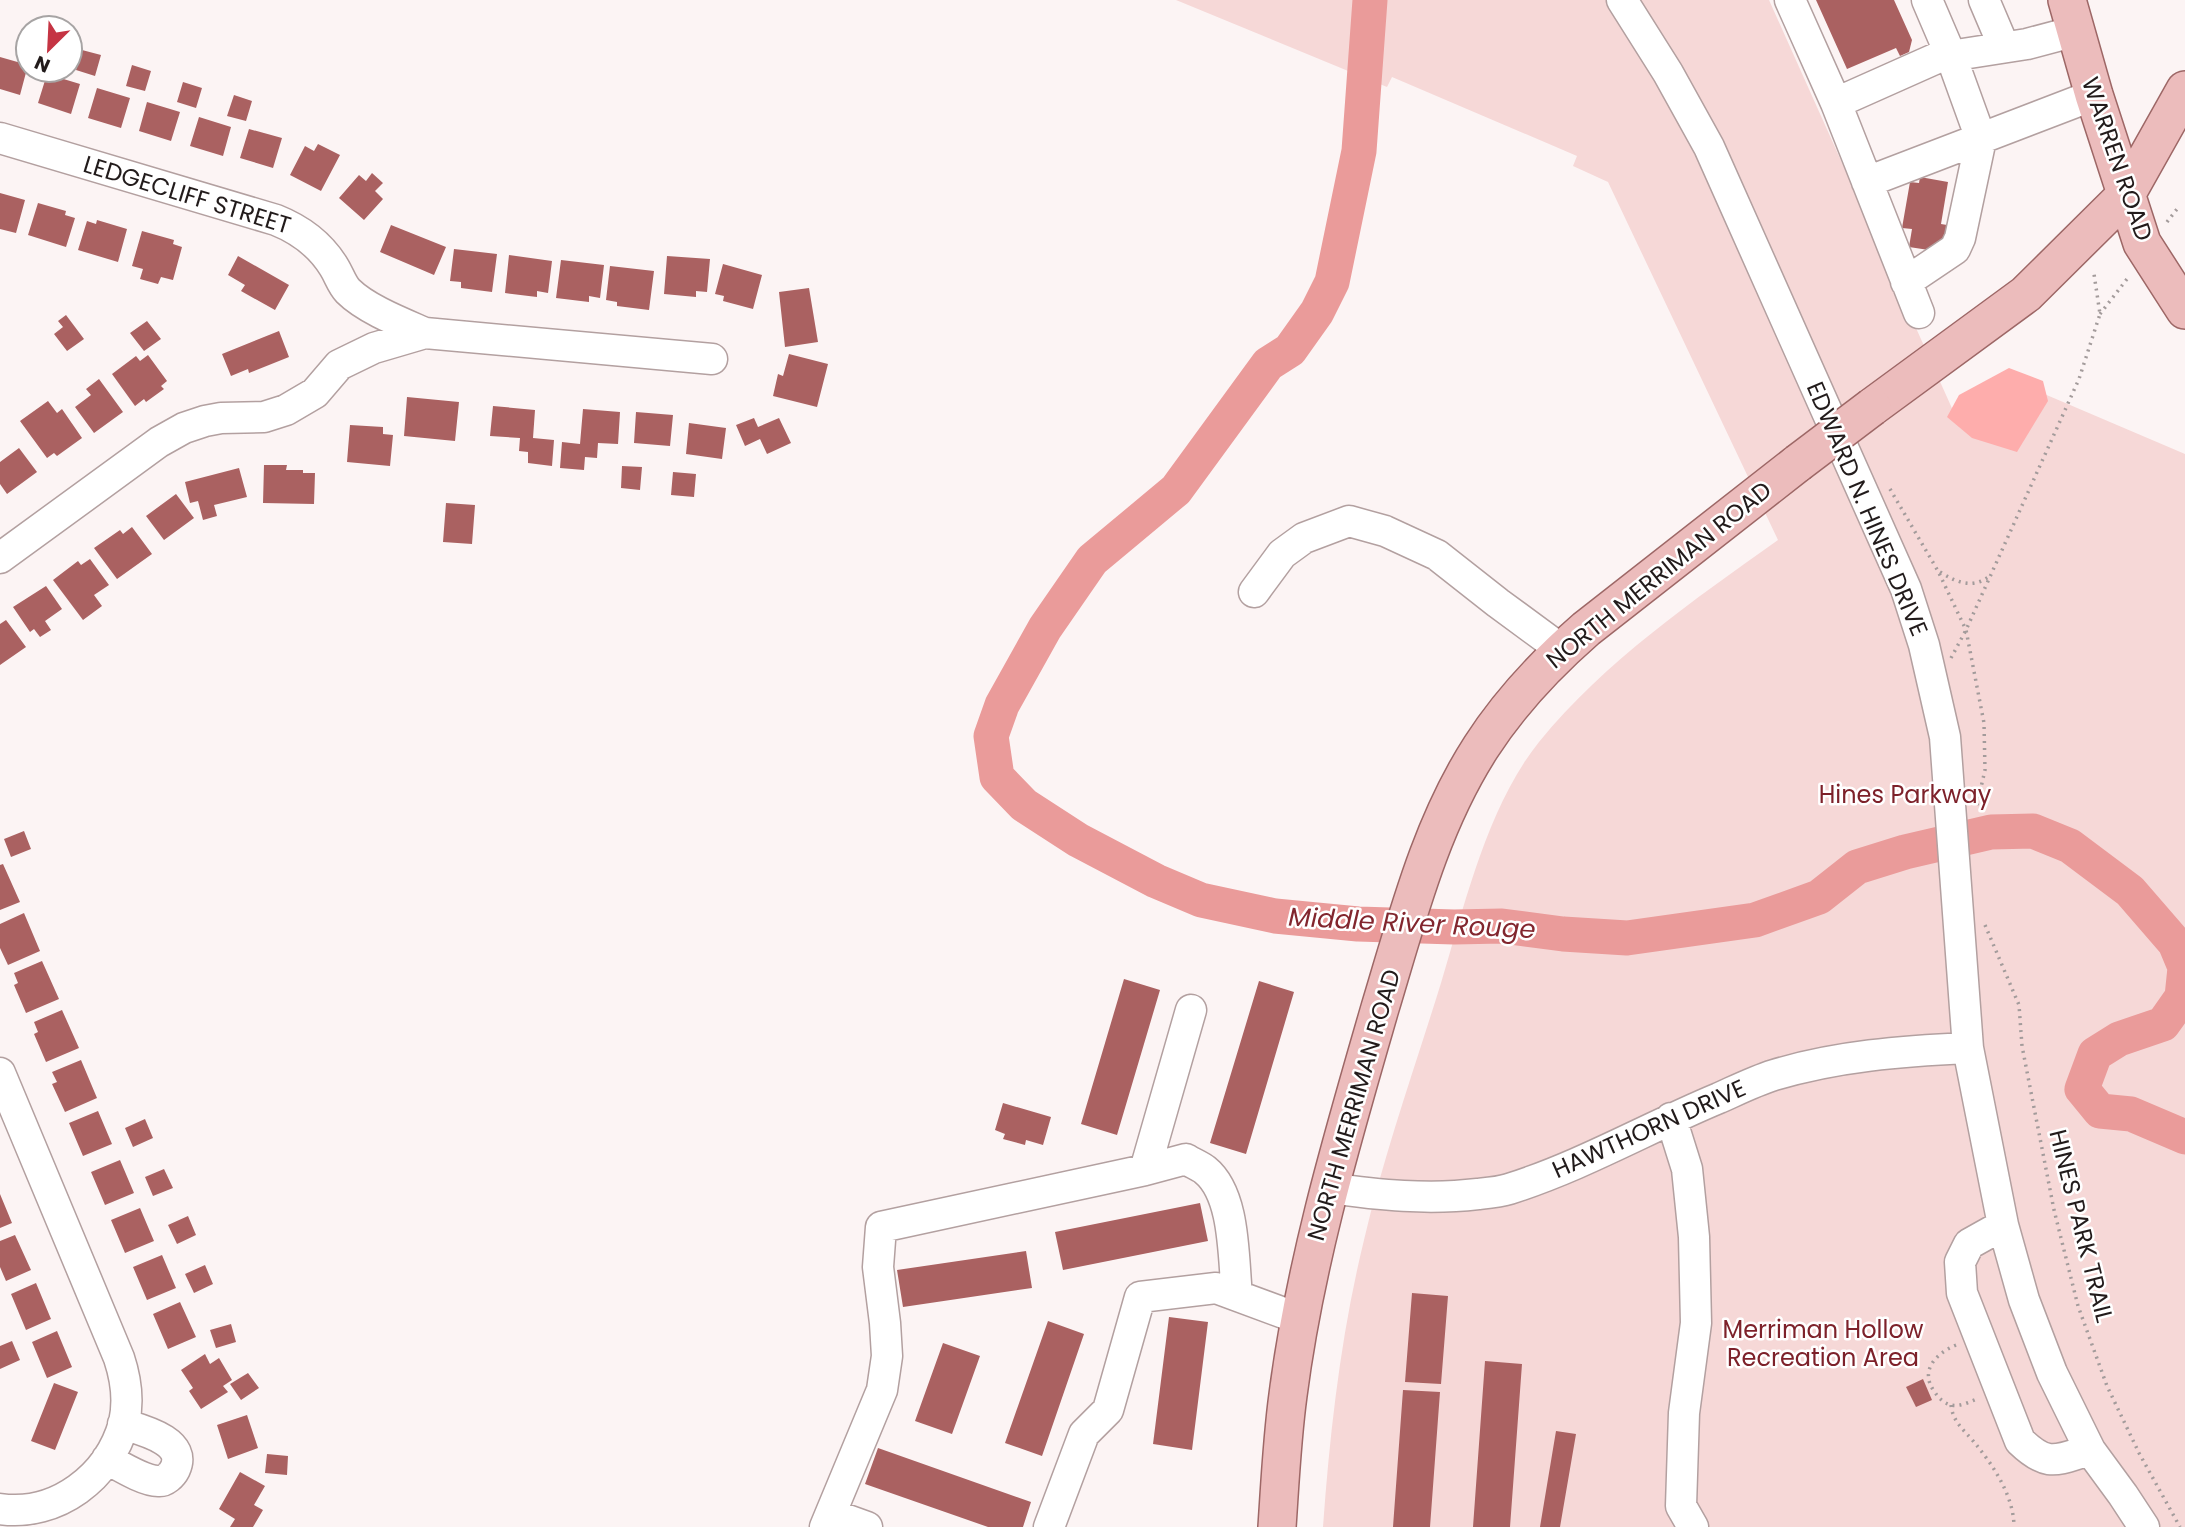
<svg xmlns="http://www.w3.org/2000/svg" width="2185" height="1527" font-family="Poppins,sans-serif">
  <rect width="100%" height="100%" fill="#fcf4f4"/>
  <path fill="#f6d8d7" d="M1176 0H1769L1955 415 2009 379 2185 454V1527H1323C1330 1430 1341 1334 1364 1240 1384 1154 1415 1067 1441 983 1465 904 1487 807 1539 742 1605 661 1694 600 1778 540L1608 182 1573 166 1577 156 1392 77 1387 87Z"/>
  <path fill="#feadac" d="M2009 368 2043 381 2048 401 2017 452 1972 438 1947 417 1959 395Z"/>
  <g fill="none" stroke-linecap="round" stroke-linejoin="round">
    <path stroke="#ea9b9a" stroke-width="35" d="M1370 0 1359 151 1332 282 1317 312 1290 350 1268 364 1176 490 1092 560 1045 628 1002 705 991 736 997 777 1024 805 1078 840 1156 881 1201 900 1275 916 1358 924 1454 927 1502 926 1563 934 1627 938 1755 920 1819 897 1857 867 1905 852 1991 832 2033 831 2070 846 2130 891 2175 943 2185 967
      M2185 968 2182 997 2163 1024 2119 1039 2095 1054 2082 1089 2100 1111 2131 1114 2185 1137"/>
  </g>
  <path fill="#aa6161" d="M1816 0H1894L1912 40 1909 52 1900 56 1896 48 1847 69Z
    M82 50 101 55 95 76 76 70Z
    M0 57 28 65 20 95 0 89Z
    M132 65 151 71 145 91 126 86Z
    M47 74 80 84 71 114 38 103Z
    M183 82 202 88 196 108 177 102Z
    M97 88 130 98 121 128 88 118Z
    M234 95 252 101 246 121 227 116Z
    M147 102 180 112 171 141 139 131Z
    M199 117 231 127 223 156 190 146Z
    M249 129 282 138 273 168 240 158Z
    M318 144 340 155 321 191 290 175 305 146 314 151Z
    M372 173 383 183 375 191 383 199 364 220 339 198 359 175 366 181Z
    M1920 177 1948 182 1941 224 1947 225 1942 252 1909 247 1912 229 1902 228 1910 182 1919 183Z
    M0 193 25 200 16 233 0 229Z
    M38 203 66 211 65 215 75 218 66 247 28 235Z
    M97 220 127 229 118 262 78 250 87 221 96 224Z
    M391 225 446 247 434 275 380 252Z
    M142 231 174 240 173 244 182 247 173 280 161 277 158 284 140 279 143 269 132 266Z
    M454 249 497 254 492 292 461 288V282L450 281Z
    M509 255 552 261 548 293 537 291V297L505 293Z
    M238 256 289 285 275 310 241 291 245 285 228 275Z
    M667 256 710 259 707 292 696 291V297L664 294Z
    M561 260 604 265 600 298 589 296V302L556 298Z
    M723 264 762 275 753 309 723 301 724 296 715 294Z
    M610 266 654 271 649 310 617 306V302L606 300Z
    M809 288 818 342 785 347 779 292Z
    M66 315 84 339 67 351 54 334 63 327 58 321Z
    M147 321 161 339 144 351 130 333Z
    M279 331 289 357 249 373 248 369 231 376 222 354Z
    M789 354 828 364 817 407 773 396 778 374 783 376Z
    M148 355 167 381 161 386 164 389 146 402 144 399 135 406 112 374 136 356 140 361Z
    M99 379 123 412 94 433 75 407 91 395 86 389Z
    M407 397 459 402 455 441 404 436Z
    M48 401 57 413 62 409 82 438 57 456 54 453 47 458 20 421Z
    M493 406 535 410 533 438 554 440 552 466 528 463V452L519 451 520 438 490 436Z
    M583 409 620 412 618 444 598 443 597 458 585 457 584 470 560 468 562 442 580 444Z
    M636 412 673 415 670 446 634 443Z
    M754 418 758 427 779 418 791 443 767 454 760 439 745 446 736 425Z
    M689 423 726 428 722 459 686 454Z
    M350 425 383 427V434L393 435 390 466 347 462Z
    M19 448 37 472 7 494 0 484V462Z
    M264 465H287L286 470H303V473H315L314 504 263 503Z
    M622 466 642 467 640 490 621 488Z
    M239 468 247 497 214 505 217 516 203 520 198 501 190 503 185 482Z
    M673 472 696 474 694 497 671 495Z
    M176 494 194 518 164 540 146 516Z
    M446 503 475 505 472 544 443 542Z
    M132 527 152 554 117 579 94 548 120 530 123 534Z
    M90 559 109 585 94 595 102 606 83 620 53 580 78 561 81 565Z
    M46 586 62 609 45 621 51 630 40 637 34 629 30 632 13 607Z
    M6 620 26 647 0 665V624Z
    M24 831 31 849 11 857 4 839Z
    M3 864 20 902 0 910V865Z
    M24 913 40 951 8 965 0 948V924Z
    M42 961 59 999 26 1013 14 985 18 983 14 973Z
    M1124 979 1160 990 1117 1135 1081 1124Z
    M1259 981 1294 992 1246 1154 1210 1143Z
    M62 1010 79 1048 46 1062 34 1034 38 1032 34 1022Z
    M81 1060 97 1098 65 1112 52 1084 57 1082 52 1072Z
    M1003 1103 1051 1117 1043 1145 1026 1140 1025 1145 1003 1139 1005 1134 995 1130Z
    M98 1111 112 1144 83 1156 69 1123Z
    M145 1119 153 1138 133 1147 125 1128Z
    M120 1160 134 1193 105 1205 91 1172Z
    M164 1169 173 1188 153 1196 145 1177Z
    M0 1194 12 1223 0 1228Z
    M1200 1203 1208 1241 1063 1270 1055 1232Z
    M140 1208 154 1241 125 1253 111 1220Z
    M188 1216 196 1235 177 1244 168 1225Z
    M15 1235 31 1270 6 1281 0 1267V1241Z
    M1026 1251 1032 1288 903 1307 897 1270Z
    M162 1255 176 1288 147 1300 133 1267Z
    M205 1265 213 1284 194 1293 185 1274Z
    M36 1283 51 1319 26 1330 11 1294Z
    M1412 1293 1448 1296 1441 1384 1405 1382Z
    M180 1302 196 1337 168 1349 153 1314Z
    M1169 1317 1208 1322 1192 1450 1153 1444Z
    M1048 1321 1084 1334 1042 1456 1005 1443Z
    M231 1324 236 1342 216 1348 210 1330Z
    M57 1331 72 1367 47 1378 32 1342Z
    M12 1341 20 1360 0 1369V1346Z
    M943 1343 980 1356 952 1434 915 1421Z
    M205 1354 210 1364 219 1358 232 1380 223 1386 228 1392 201 1409 189 1391 193 1388 181 1370Z
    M1485 1361 1522 1364 1510 1527H1473Z
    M248 1373 259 1388 241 1400 230 1384Z
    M1923 1379 1932 1400 1916 1407 1906 1387Z
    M54 1383 78 1392 55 1450 31 1441Z
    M1403 1390 1440 1392 1430 1527H1393Z
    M247 1415 258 1448 228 1459 217 1425Z
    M1556 1431 1576 1434 1560 1527H1540Z
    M878 1448 1031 1502 1023 1527H988L865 1484Z
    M267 1454 288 1456 287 1475 265 1473Z
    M240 1472 265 1486 254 1505 263 1510 253 1527H230L235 1519 219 1509Z"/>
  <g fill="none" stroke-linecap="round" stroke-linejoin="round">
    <g stroke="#b3a0a0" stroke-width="33">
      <path id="minor" d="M1622 0 1668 73 1709 147 1906 589 1924 645 1945 737 1968 1048 2003 1225 2024 1300 2052 1373 2090 1450 2123 1495 2144 1527
        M1790 0 1836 103 1919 313
        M1984 0 2004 47
        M1836 103 1937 58 2027 44 2076 31
        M0 138 276 220C301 230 320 244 334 267 339 275 342 285 348 291 366 309 402 323 425 333L712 359
        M1867 182 2094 95
        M1906 282 1955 249 1960 238 1981 139 1951 56 1927 0
        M0 558 159 442 184 428 205 421 221 418 264 417 286 410 315 393 339 365 374 348 425 333
        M1254 592 1282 554 1304 538 1349 521 1385 531 1437 555 1498 603 1562 650
        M0 1073 119 1358C126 1379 129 1401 124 1423 109 1477 57 1517 0 1509
        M1671 1118 1687 1169 1694 1237 1696 1323 1684 1413 1681 1506 1693 1527
        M1145 1170 1186 1159C1192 1163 1200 1166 1205 1170 1236 1195 1233 1259 1237 1295
        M1329 1188C1379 1195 1428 1200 1478 1194 1488 1193 1500 1192 1509 1189 1582 1166 1649 1127 1719 1098 1737 1090 1755 1081 1774 1075 1837 1056 1902 1051 1968 1048
        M2003 1225 1969 1244 1960 1262 1962 1293 2020 1441C2048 1468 2056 1460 2090 1450
        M107 1459C120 1466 144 1481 158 1481 165 1482 172 1475 175 1469 188 1441 142 1430 123 1424
        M831 1514 867 1527
        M825 1527 882 1390 887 1356 885 1323 878 1267 881 1227 1145 1170 1191 1010
        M1049 1527 1084 1434 1108 1410 1140 1297 1216 1288 1300 1319"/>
    </g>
    <g stroke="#9d6766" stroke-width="40">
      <path id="major" d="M2067 0 2094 95 2142 243 2185 310
        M1872 407 2026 294 2126 195 2185 90
        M1277 1527C1280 1483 1282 1439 1288 1395 1305 1263 1343 1136 1380 1008 1407 919 1430 826 1481 747 1510 702 1546 664 1586 629L1798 463"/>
    </g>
    <path stroke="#a39b9b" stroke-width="3.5" stroke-dasharray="2 5" stroke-linecap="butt" d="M2167 222 2177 209
      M2100 314 2127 279
      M1890 489 1938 571 1966 630 1984 723 1985 770 1976 809
      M1940 572C1958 583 1972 589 1990 576
      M1951 658 1966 630 2079 379 2100 314 2094 274
      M1985 925 2019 1005 2022 1046 2054 1210 2078 1306 2107 1386 2139 1453 2180 1527
      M1956 1345C1937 1353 1919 1370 1934 1391 1938 1397 1943 1403 1951 1405 1960 1407 1969 1402 1977 1399
      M1951 1405C1953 1422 1963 1429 1974 1442 1993 1465 2014 1496 2014 1527"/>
    <use href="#minor" stroke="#fff" stroke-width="30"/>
    <use href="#major" stroke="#ecbcbc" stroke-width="37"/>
    <g stroke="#9d6766" stroke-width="40" stroke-linecap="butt">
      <path id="major-bridge" d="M1798 463 1872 407"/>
    </g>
    <use href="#major-bridge" stroke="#ecbcbc" stroke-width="37"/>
  </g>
  <g text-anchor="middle" stroke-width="5" stroke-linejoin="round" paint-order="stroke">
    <g font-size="24" fill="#221b1b" stroke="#fff">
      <text transform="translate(2117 159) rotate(71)" y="8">WARREN ROAD</text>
      <text transform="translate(187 195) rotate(17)" y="8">LEDGECLIFF STREET</text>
      <text transform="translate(1867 509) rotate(67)" y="8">EDWARD N. HINES DRIVE</text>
      <text transform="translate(1659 575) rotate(-39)" y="8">NORTH MERRIMAN ROAD</text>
      <text transform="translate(1354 1105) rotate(-74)" y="8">NORTH MERRIMAN ROAD</text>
      <text transform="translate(1649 1129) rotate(-24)" y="8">HAWTHORN DRIVE</text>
      <text transform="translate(2081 1226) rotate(76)" y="8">HINES PARK TRAIL</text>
    </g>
    <g font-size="24" fill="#7d212a" stroke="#fff">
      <text x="1905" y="803">Hines Parkway</text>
      <text x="1823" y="1338">Merriman Hollow<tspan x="1823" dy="28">Recreation Area</tspan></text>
    </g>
    <g font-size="26" font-style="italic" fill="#82262e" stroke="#fff">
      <text transform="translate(1412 923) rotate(3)" y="9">Middle River Rouge</text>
    </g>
  </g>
  <g transform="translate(49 49) rotate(204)"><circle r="33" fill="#ffffff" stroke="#a7a4a4" stroke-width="2"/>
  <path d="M0-5L12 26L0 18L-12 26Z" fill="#c53443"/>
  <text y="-10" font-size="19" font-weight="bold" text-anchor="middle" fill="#221b1b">N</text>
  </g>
</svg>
